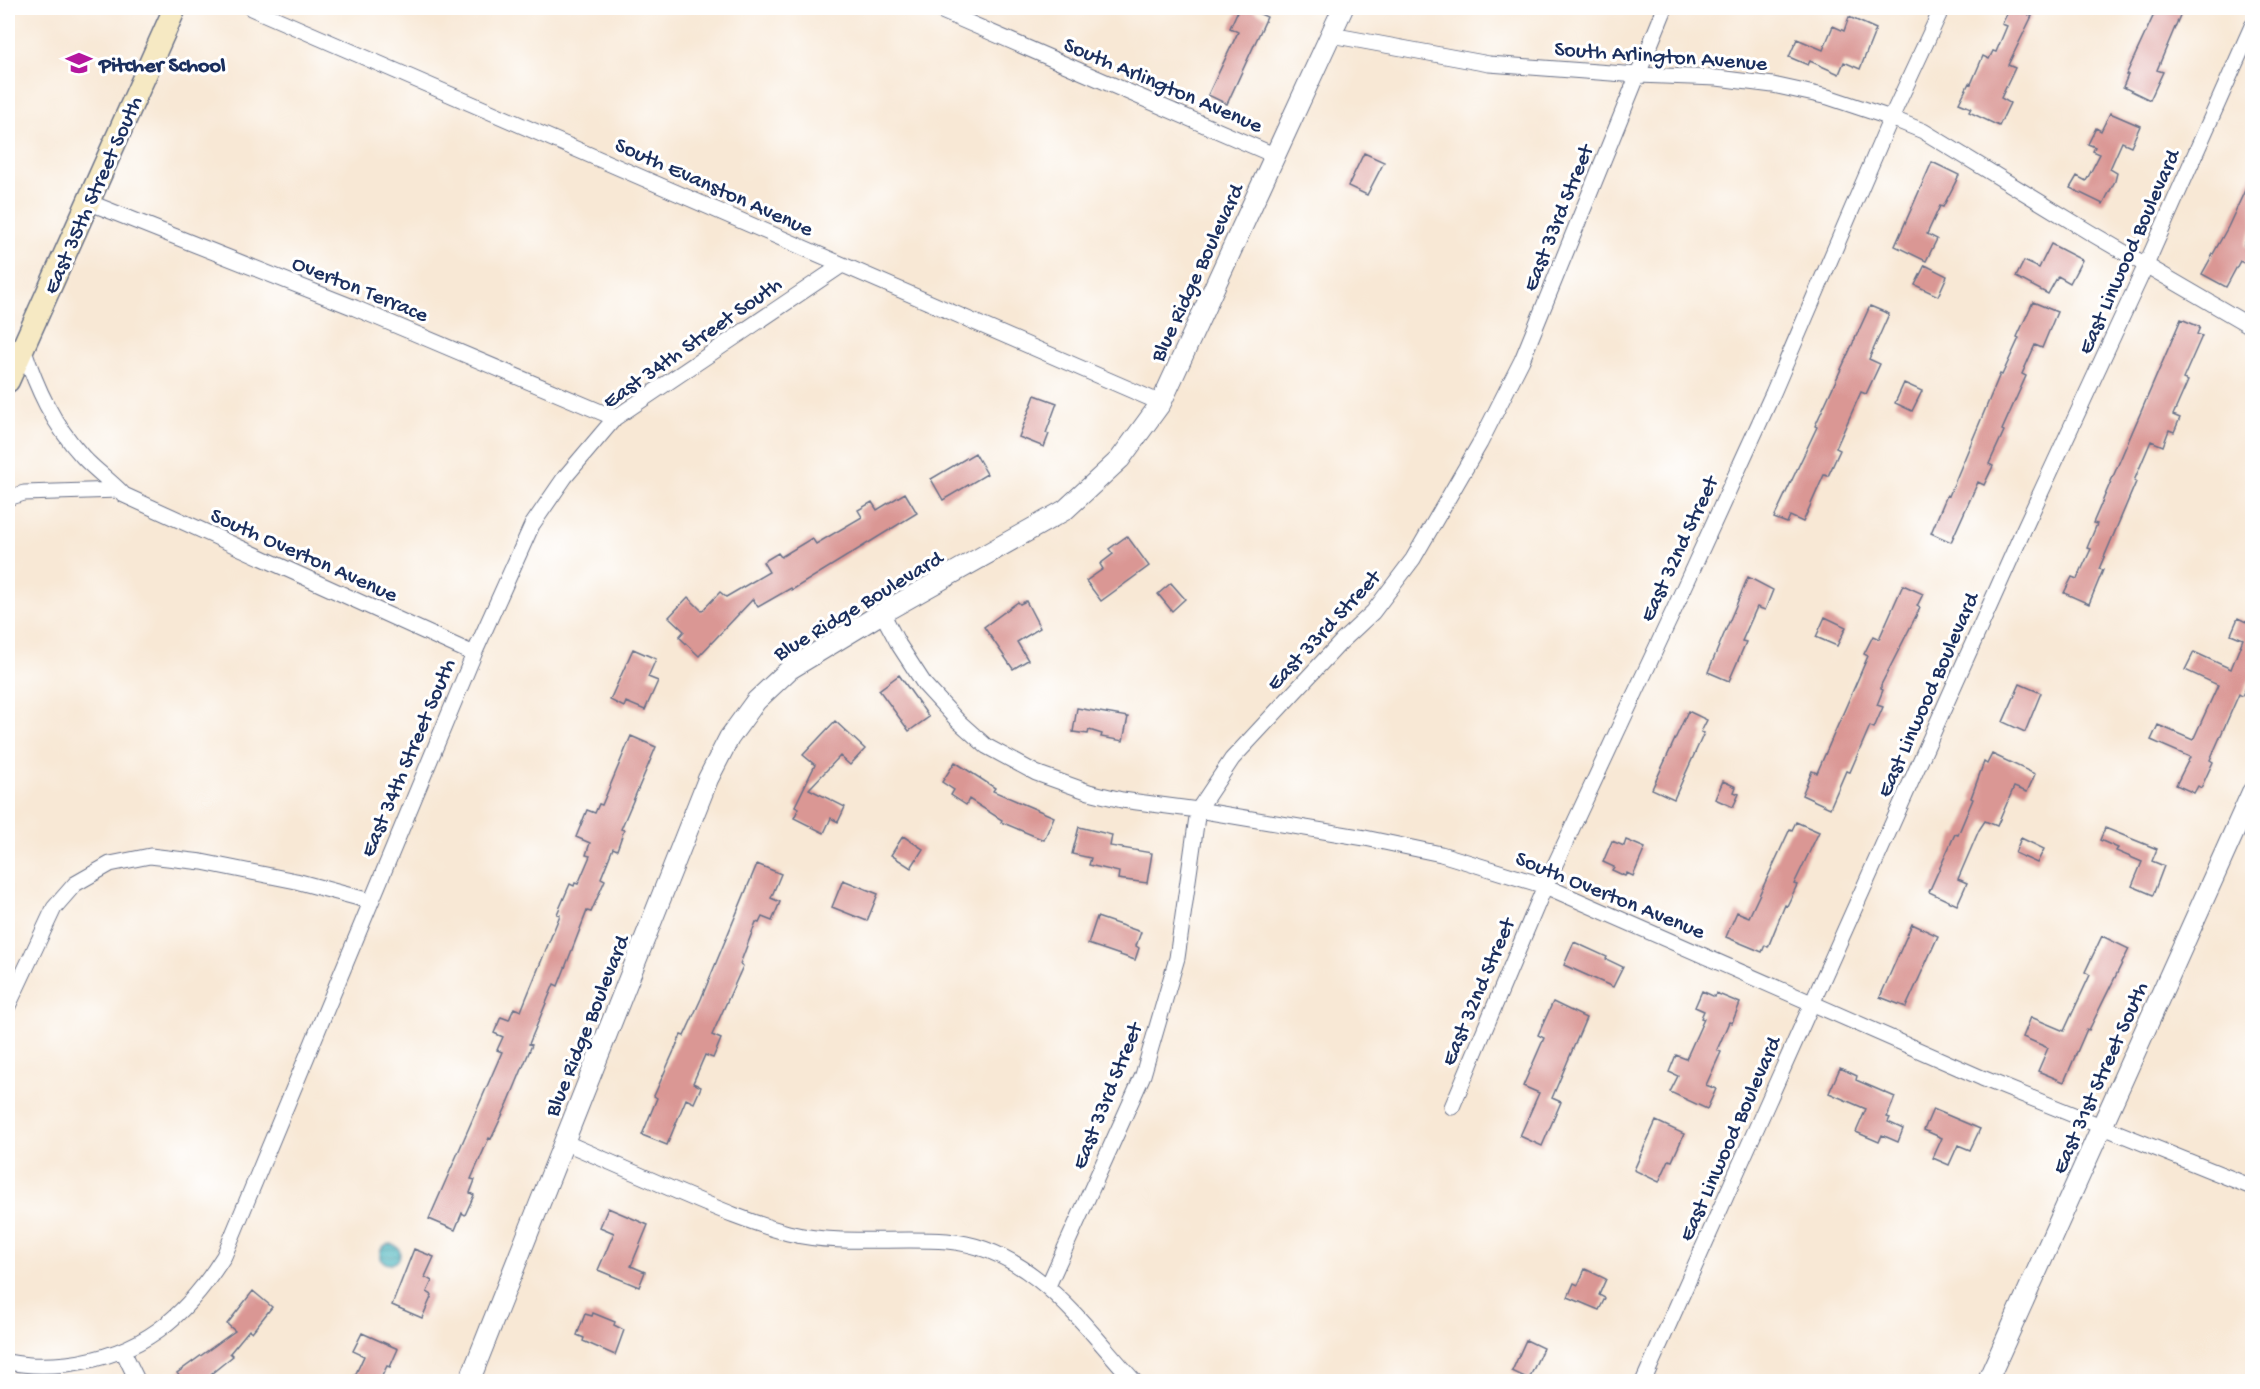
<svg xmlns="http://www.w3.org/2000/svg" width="2260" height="1389" font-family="'Gochi Hand',sans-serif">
  <defs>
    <pattern id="water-rules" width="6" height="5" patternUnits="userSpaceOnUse" patternTransform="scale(1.5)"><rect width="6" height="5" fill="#40b0b9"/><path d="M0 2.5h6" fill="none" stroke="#35909a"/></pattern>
  </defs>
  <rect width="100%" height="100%" fill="#fff"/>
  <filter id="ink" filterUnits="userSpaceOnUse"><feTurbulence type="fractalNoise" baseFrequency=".0167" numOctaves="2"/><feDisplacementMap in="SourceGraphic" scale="12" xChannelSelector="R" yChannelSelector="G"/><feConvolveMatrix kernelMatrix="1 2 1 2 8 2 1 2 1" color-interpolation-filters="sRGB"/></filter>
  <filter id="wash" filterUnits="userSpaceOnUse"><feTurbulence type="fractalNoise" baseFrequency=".008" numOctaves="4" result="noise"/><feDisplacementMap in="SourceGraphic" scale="24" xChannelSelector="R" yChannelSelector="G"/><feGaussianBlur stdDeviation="1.35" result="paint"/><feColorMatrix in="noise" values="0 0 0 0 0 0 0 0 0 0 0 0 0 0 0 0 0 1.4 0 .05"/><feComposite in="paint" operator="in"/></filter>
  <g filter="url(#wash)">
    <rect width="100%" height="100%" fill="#f8e8d5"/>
    <path fill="url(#water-rules)" stroke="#2e708c" stroke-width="1.5" d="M380 1254a10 10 0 1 1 20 0a10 10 0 1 1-20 0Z"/>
    <g id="blocks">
      <path fill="#da9794" d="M1239 8H1247L1267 17 1227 104 1208 95 1238 32 1230 28Z
        M2010 8H2033L2029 15 2032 16 2008 65 2015 68 2001 98 2010 103 1999 126 1969 112 1971 108 1959 103 1969 83 1971 84 1983 56 1989 59 1993 51 1996 52 2007 26 2002 24Z
        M2157 8H2168L2181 13 2157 70 2163 72 2150 100 2123 87 2128 75H2126Z
        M1849 17 1876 29 1860 69 1844 62 1839 74 1810 61 1808 65 1789 57 1797 39 1823 50 1833 26 1844 31Z
        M2110 113 2140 126 2131 146 2122 142 2110 169 2117 173 2115 181 2103 204 2070 188 2077 176 2086 181 2100 154 2093 151 2095 147 2088 144 2096 128 2101 131Z
        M1364 153 1384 162 1367 195 1348 186Z
        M1932 162 1959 175 1943 207 1940 206 1927 234 1937 239 1926 261 1895 246Z
        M2253 173V227L2244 245 2253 250V268L2240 261 2226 287 2202 274 2228 227Z
        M2051 244 2082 260 2070 283 2058 276 2048 294 2016 277 2024 261 2039 268Z
        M1925 265 1947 276 1938 296 1915 285Z
        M2033 302 2057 312 2042 348 2035 345 2022 374 2026 376 2002 430 2004 431 1989 464 1993 466 1984 485 1978 482 1951 542 1931 533 1947 495 1949 496 2000 374 2002 375 2019 338 2017 337Z
        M1870 306 1889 314 1869 359 1880 364 1866 394 1861 392 1836 448 1840 450 1828 476 1824 475 1803 522 1790 516 1787 523 1774 518 1817 427 1815 426Z
        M2181 319 2200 327 2197 334 2202 336 2183 379 2188 381 2173 415 2180 418 2174 432 2169 430 2163 446 2151 441 2134 481 2136 482 2099 569 2103 570 2089 604 2064 593 2072 577 2077 579 2091 549 2087 548 2097 524 2093 523Z
        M1904 383 1922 391 1912 411 1895 403Z
        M1035 395 1057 403 1046 433 1049 434 1044 447 1019 437Z
        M975 453 987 474 943 500 931 479Z
        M905 493 917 513 792 590 791 588 758 607 753 599 699 656 679 637 684 631 669 617 688 597 702 611 720 592 726 597 769 572 763 562 778 553 781 557 812 538 816 544 862 517 858 510 872 502 877 510Z
        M1127 536 1149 566 1101 601 1086 581 1103 569 1100 564 1113 554 1109 549Z
        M1748 577 1773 590 1765 610 1757 607 1742 641 1746 642 1729 681 1708 672Z
        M1171 583 1185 599 1172 611 1158 594Z
        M1903 585 1923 594 1917 606 1920 608 1881 685V689L1883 690 1877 705 1883 707 1874 728 1870 726 1850 772 1846 771 1830 808 1802 795 1812 771 1817 773 1868 656 1864 654 1873 636 1879 639Z
        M1026 601 1040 628 1017 642 1028 660 1013 669 984 627 1018 602 1020 604Z
        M1825 617 1846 627 1837 646 1816 637Z
        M2253 617V672L2242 696 2239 694 2210 760 2213 762 2201 788 2198 786 2194 793 2176 785 2190 757 2151 740 2158 725 2193 740 2218 685 2185 670 2194 652 2231 669 2243 639 2231 634 2238 618 2250 624Z
        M633 649 656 659 648 677 658 681 645 710 626 702 624 707 610 700Z
        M899 675 929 717 909 731 879 690Z
        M2020 684 2041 693 2025 732 2003 722Z
        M1077 708 1128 717 1123 741 1101 737 1102 734 1089 730 1088 734 1073 732Z
        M1688 711 1707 720 1701 732 1704 733 1674 799 1652 789Z
        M835 721 865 749 850 765 840 756 809 789 845 807 838 822 831 818 824 833 794 818 799 808 795 806 815 765 803 755Z
        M631 736 656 747 621 829 624 830 617 850 613 848 601 878 605 880 591 912 587 911 558 986 554 984 529 1044 532 1045 508 1103 491 1139 489 1138 471 1179 475 1180 470 1193 474 1195 465 1215 462 1213 455 1230 429 1219 502 1052 497 1050 503 1037 494 1033 501 1017 509 1020 514 1008 521 1011 560 915 557 914 570 884 574 886 575 883 578 884 590 856 586 855 590 843 576 837 587 810 595 813 599 804 602 805Z
        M1992 754 2035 774 2027 792 2014 787 1997 826 1985 821 1979 830 1958 879 1967 883 1957 905 1929 892 1955 834 1958 835 1973 799 1971 798 1984 762 1987 764Z
        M955 762 995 788 993 791 1054 817 1044 840 1001 822 1002 820 969 799 966 805 951 795 954 790 942 782Z
        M1723 781 1736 787 1734 792 1739 794 1733 807 1715 799Z
        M1796 822 1819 832 1794 884 1797 885 1787 906 1785 905 1768 947 1765 945 1762 952 1726 937 1737 912 1749 917 1790 829 1792 830Z
        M1079 827 1112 835 1110 846 1152 853 1147 883 1118 879 1119 872 1089 865 1091 858 1072 854Z
        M2105 828 2157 849 2152 861 2164 866 2153 895 2132 886 2142 862 2116 851 2118 848 2100 840Z
        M903 836 923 849 911 868 891 855Z
        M2021 838 2044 849 2037 863 2015 853Z
        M1626 840 1645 848 1633 876 1627 873 1625 876 1612 870 1614 867 1603 862 1612 841 1624 846Z
        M757 864 781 874 771 898 780 902 772 921 762 917 759 923 756 922 740 964 743 966 712 1035 721 1039 713 1058 705 1055 693 1083 701 1087 694 1103 686 1099 667 1145 642 1135 657 1098 654 1096 681 1035 684 1036 701 999Z
        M843 880 878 894 867 921 832 907Z
        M1097 917 1141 932 1136 946 1139 948 1135 960 1088 944Z
        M1912 924 1938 936 1906 1007 1880 997Z
        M2102 936 2129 949 2089 1030 2087 1029 2064 1082 2038 1071 2048 1048 2023 1037 2031 1017 2064 1031 2090 975 2085 972Z
        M1574 942 1607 957 1606 959 1623 967 1613 987 1564 965Z
        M1702 991 1715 997 1716 993 1740 1003 1732 1023 1729 1022 1717 1050 1721 1052 1706 1085 1716 1089 1707 1109 1670 1092 1678 1076 1669 1072 1676 1055 1686 1059 1704 1019 1701 1018 1704 1011 1695 1007Z
        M1553 1002 1586 1018 1552 1098 1561 1102 1542 1146 1520 1136 1539 1093 1523 1086 1544 1038 1538 1035Z
        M1840 1068 1857 1076 1856 1080 1895 1097 1887 1117 1890 1118 1888 1122 1903 1129 1898 1142 1882 1135 1879 1142 1856 1132 1866 1109 1829 1093Z
        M1933 1109 1980 1129 1970 1150 1958 1145 1949 1165 1933 1158 1942 1138 1924 1130Z
        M1656 1121 1684 1134 1672 1161 1669 1160 1659 1182 1634 1170Z
        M608 1208 648 1225 631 1266 645 1272 639 1287 598 1270 614 1233 600 1227Z
        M414 1249 434 1257 425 1277 432 1281 427 1292 432 1295 422 1318 392 1305Z
        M1585 1269 1606 1279 1599 1295 1605 1298 1599 1310 1568 1297 1574 1283 1578 1285Z
        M253 1291 272 1307 252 1332 249 1330 230 1353 233 1356 201 1382H184L177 1373 235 1331 227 1324Z
        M593 1313 615 1322 614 1325 624 1330 615 1355 583 1341 584 1338 577 1335 585 1314 592 1316Z
        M362 1333 398 1349 390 1367 387 1366 379 1382H352L364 1356 353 1351Z
        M1526 1340 1543 1348 1529 1379 1512 1371Z"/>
    </g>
  </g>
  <g filter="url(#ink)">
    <use href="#blocks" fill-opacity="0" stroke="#687088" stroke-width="1.5"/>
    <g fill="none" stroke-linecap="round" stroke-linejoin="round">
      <g stroke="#687088" stroke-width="17">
        <path id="minor" d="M251 8 1161 403
          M935 8 1276 156
          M1331 35 1489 64 1638 75 1717 78 1773 85 1828 97 1891 118 1923 131 2089 232 2252 327
          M88 202 355 308 615 418
          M23 347C37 389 52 423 83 457 96 471 111 481 124 495L474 654
          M8 498 24 493 119 490
          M882 613 899 645 925 685 958 721 986 746 1036 773 1089 792 1122 800 1198 810 1365 838 1441 854 1545 886 1982 1078 2252 1187
          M8 1006 54 908 75 884 110 864 150 856 202 862 296 881 370 901
          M1452 1107 1545 886 1673 612 1773 393 1891 118 1942 8
          M564 1142C603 1159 642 1176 681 1193 716 1208 751 1223 788 1233 840 1246 894 1237 947 1241 1032 1248 1082 1324 1135 1382
          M1048 1286 1143 1075 1177 958 1198 810 1232 759 1341 642 1373 612 1413 559 1480 443 1522 360 1665 8
          M123 1351 138 1382
          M8 1362C27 1366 47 1366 67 1364 141 1355 185 1318 224 1256L474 654 532 525 565 477 615 418 842 265
          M1643 1382 2023 531 2146 265 2252 26"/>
      </g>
      <g stroke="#687088" stroke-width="22">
        <path id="tertiary" d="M469 1382 708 779 729 738 756 701 790 669 882 613 1065 510 1120 459 1161 403 1343 8
          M1987 1382 2252 792"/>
      </g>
      <g stroke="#687088" stroke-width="25">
        <path id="secondary" d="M8 381 175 8"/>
      </g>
      <use href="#minor" stroke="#fff" stroke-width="15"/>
      <use href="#tertiary" stroke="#fff" stroke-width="20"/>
      <use href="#secondary" stroke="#f6e9c3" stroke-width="22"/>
    </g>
  </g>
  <defs>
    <g id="school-bare" transform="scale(2.07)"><path d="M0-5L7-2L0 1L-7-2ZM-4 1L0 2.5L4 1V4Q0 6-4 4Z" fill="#b5179e" stroke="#fff" stroke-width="2.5" paint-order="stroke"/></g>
  </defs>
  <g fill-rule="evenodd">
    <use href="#school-bare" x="79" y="63"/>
  </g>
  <g text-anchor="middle" stroke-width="6" stroke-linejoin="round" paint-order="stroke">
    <g font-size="22" fill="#1b2f5e" stroke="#fff">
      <text transform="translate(1661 54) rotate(4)" y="8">South Arlington Avenue</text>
      <text transform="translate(1164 83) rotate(23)" y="8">South Arlington Avenue</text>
      <text transform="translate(715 185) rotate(24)" y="8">South Evanston Avenue</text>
      <text transform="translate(91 194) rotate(-66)" y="8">East 35th Street South</text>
      <text transform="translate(1556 217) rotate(-68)" y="8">East 33rd Street</text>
      <text transform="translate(2127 251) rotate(-66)" y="8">East Linwood Boulevard</text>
      <text transform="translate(1195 272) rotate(-65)" y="8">Blue Ridge Boulevard</text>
      <text transform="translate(361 287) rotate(22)" y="8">Overton Terrace</text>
      <text transform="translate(691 341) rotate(-35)" y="8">East 34th Street South</text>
      <text transform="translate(1677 548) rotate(-65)" y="8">East 32nd Street</text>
      <text transform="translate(305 553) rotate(24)" y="8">South Overton Avenue</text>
      <text transform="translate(857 604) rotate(-31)" y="8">Blue Ridge Boulevard</text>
      <text transform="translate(1322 629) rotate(-47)" y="8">East 33rd Street</text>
      <text transform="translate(1926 694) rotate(-66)" y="8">East Linwood Boulevard</text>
      <text transform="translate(406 757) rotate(-67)" y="8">East 34th Street South</text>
      <text transform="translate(1611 893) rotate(22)" y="8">South Overton Avenue</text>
      <text transform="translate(1476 991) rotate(-67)" y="8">East 32nd Street</text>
      <text transform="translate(585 1025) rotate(-68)" y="8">Blue Ridge Boulevard</text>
      <text transform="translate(2098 1077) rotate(-66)" y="8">East 31st Street South</text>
      <text transform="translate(1105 1095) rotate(-68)" y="8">East 33rd Street</text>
      <text transform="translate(1728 1138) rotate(-66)" y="8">East Linwood Boulevard</text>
    </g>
    <g font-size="22" font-weight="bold" fill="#1b2f5e" stroke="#fff" text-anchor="start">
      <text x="99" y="71">Pitcher School</text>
    </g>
  </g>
  <rect width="2260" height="1389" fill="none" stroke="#fff" stroke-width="30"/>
</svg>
